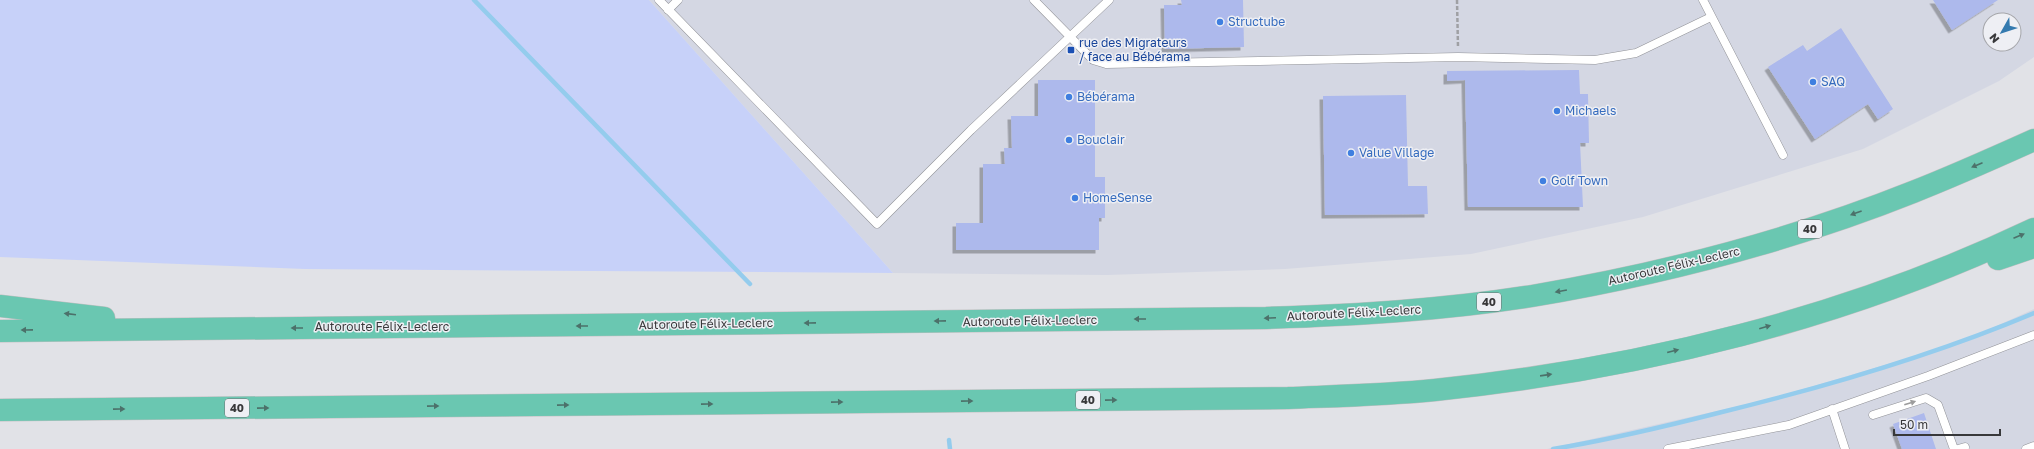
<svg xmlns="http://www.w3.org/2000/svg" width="2034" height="449" font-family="'Golos Text',sans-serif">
  <defs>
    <filter id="shadow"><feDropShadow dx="-3.5" dy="3.5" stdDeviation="0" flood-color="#0004"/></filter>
  </defs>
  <rect width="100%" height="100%" fill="#e1e2e7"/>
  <path fill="#d4d7e3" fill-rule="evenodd" d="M649 0H2034V57L1999 81 1863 149 1643 217 1471 254 1285 269 1107 275 893 273ZM1990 20H2014V44H1990Z
    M2034 309V449H1547L1766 400 1959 343Z"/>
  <path fill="#c7d1f9" d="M0 0H649L893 273 305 269 0 257Z"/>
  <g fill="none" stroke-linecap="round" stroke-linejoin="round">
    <path stroke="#94cced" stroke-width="4.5" d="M474 0 750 284
      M949 440 950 449
      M1553 449C1608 440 1663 427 1718 413 1825 387 1932 356 2034 313"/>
  </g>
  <path fill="#adb9ec" filter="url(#shadow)" d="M1181 0H1243L1244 47 1165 49 1164 5H1182Z
    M1933 0H1998L1952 30Z
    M1841 28 1893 109 1878 119 1868 104 1815 139 1768 67 1803 45 1807 51Z
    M1579 70 1580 94H1588L1589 143H1580L1583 207H1468L1465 80 1447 81V71Z
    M1038 80H1095V177H1105V218H1099V250H956V223H983V164H1005L1004 148H1012L1011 116H1038Z
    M1406 95 1408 186H1427L1428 214 1325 215 1323 96Z
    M1924 413 1936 449H1902L1893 424Z"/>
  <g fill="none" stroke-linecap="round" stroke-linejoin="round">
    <g stroke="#929398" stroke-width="9">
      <path id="service" d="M659 0 877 224 971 130 1109 0
        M1034 0 1093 60 1106 64 1458 57 1595 60 1636 53 1711 17
        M1703 0 1783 155
        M668 10 678 0
        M1832 409 1845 449
        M1873 415 1926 398 1938 405 1954 449
        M1668 449 1789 425 1928 376 2034 335
        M1958 449 1965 447
        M2026 449 2034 446"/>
    </g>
    <g stroke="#bfbfc0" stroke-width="23">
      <path id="motorway" d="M1998 259 2034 247
        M0 306 104 318
        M0 331 1266 318C1355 315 1444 310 1532 296 1662 274 1790 241 1913 192 1954 176 1994 158 2034 140
        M0 410 1288 398C1337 396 1386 395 1435 390 1640 369 1847 318 2034 229"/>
    </g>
    <path stroke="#9fa0a4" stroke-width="2.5" stroke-dasharray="4 2" stroke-linecap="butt" d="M1457 0 1458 47"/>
    <use href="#service" stroke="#fff" stroke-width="8"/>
    <use href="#motorway" stroke="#6ac7b1" stroke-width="22"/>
  </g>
  <defs><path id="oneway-solid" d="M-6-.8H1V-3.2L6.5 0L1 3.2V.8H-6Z"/></defs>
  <g fill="#4c716a">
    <use href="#oneway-solid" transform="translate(1977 165) rotate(157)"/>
    <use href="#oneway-solid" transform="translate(1856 213) rotate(160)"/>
    <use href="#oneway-solid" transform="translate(2019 236) rotate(-23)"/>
    <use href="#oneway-solid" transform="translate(1561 291) rotate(170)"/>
    <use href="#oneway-solid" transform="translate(70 314) rotate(-173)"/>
    <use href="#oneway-solid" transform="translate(1270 318) rotate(178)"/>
    <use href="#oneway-solid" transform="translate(1140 319) rotate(180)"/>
    <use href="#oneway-solid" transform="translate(940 321) rotate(179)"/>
    <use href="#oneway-solid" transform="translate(810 323) rotate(179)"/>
    <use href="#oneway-solid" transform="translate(582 326) rotate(180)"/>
    <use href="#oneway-solid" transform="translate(1765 327) rotate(-16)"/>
    <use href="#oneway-solid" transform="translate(297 328) rotate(180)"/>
    <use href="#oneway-solid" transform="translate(27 330) rotate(179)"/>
    <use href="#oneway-solid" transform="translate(1673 351) rotate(-14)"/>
    <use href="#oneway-solid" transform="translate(1546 375) rotate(-8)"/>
    <use href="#oneway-solid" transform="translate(1111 400) rotate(-1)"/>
    <use href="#oneway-solid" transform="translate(967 401) rotate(-1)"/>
    <use href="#oneway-solid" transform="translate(837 402) rotate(-1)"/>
    <use href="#oneway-solid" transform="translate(707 404) rotate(-1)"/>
    <use href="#oneway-solid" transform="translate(563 405) rotate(-1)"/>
    <use href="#oneway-solid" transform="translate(433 406) rotate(-1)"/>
    <use href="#oneway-solid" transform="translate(263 408) rotate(-1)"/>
    <use href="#oneway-solid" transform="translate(119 409) rotate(-1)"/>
  </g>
  <use fill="#9c9c9c" href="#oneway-solid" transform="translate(1910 403) rotate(-18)"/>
  <g fill="#3f7fe0" stroke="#eeeff4" stroke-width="1.5">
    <circle cx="1220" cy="22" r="4"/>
    <circle cx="1813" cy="82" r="4"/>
    <circle cx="1069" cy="97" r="4"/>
    <circle cx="1557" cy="111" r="4"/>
    <circle cx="1069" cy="140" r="4"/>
    <circle cx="1351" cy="153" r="4"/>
    <circle cx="1543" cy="181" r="4"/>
    <circle cx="1075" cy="198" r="4"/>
  </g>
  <rect fill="#1a4fb4" stroke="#eeeff4" stroke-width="1.5" x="1067" y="46" width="8" height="8" rx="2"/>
  <g text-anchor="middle" stroke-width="3" stroke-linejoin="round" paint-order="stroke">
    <g fill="#eeeff4" stroke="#6f6f72" stroke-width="1">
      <rect x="1798" y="220" width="24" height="18" rx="3"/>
      <rect x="1477" y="293" width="24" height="18" rx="3"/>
      <rect x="1076" y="391" width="24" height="18" rx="3"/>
      <rect x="225" y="399" width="24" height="18" rx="3"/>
    </g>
    <g font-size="11" font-weight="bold" fill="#38383a">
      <text x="1810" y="233">40</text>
      <text x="1489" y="306">40</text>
      <text x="1088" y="404">40</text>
      <text x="237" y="412">40</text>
    </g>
    <g font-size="12" fill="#366cbe" stroke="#eeeff4" text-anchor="start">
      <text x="1228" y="26">Structube</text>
      <text x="1821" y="86">SAQ</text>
      <text x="1077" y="101">Bébérama</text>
      <text x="1565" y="115">Michaels</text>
      <text x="1077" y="144">Bouclair</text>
      <text x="1359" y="157">Value Village</text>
      <text x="1551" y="185">Golf Town</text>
      <text x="1083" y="202">HomeSense</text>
    </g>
    <g font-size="12" fill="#164399" stroke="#eeeff4" text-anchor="start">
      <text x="1079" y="47">rue des Migrateurs<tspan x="1079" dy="14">/ face au Bébérama</tspan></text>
    </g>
    <g font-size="12" fill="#38383a" stroke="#eeeff4">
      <text transform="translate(1674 266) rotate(-13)" y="4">Autoroute Félix-Leclerc</text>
      <text transform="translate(1354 313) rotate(-3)" y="4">Autoroute Félix-Leclerc</text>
      <text transform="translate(1030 321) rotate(-1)" y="4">Autoroute Félix-Leclerc</text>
      <text transform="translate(706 324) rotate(-1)" y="4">Autoroute Félix-Leclerc</text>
      <text x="382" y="331">Autoroute Félix-Leclerc</text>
    </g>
  </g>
  <g transform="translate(2002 32) rotate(231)"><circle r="19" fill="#eeeff4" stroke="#a5a6aa"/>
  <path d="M0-3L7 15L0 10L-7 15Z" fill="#347aaf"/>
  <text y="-6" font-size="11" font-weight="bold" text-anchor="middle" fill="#38383a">N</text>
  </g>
  <path d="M1894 429v6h106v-6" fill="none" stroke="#38383a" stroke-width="2"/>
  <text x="1900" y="429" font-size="12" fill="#38383a" stroke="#eeeff4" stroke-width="3" paint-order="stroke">50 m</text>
</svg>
